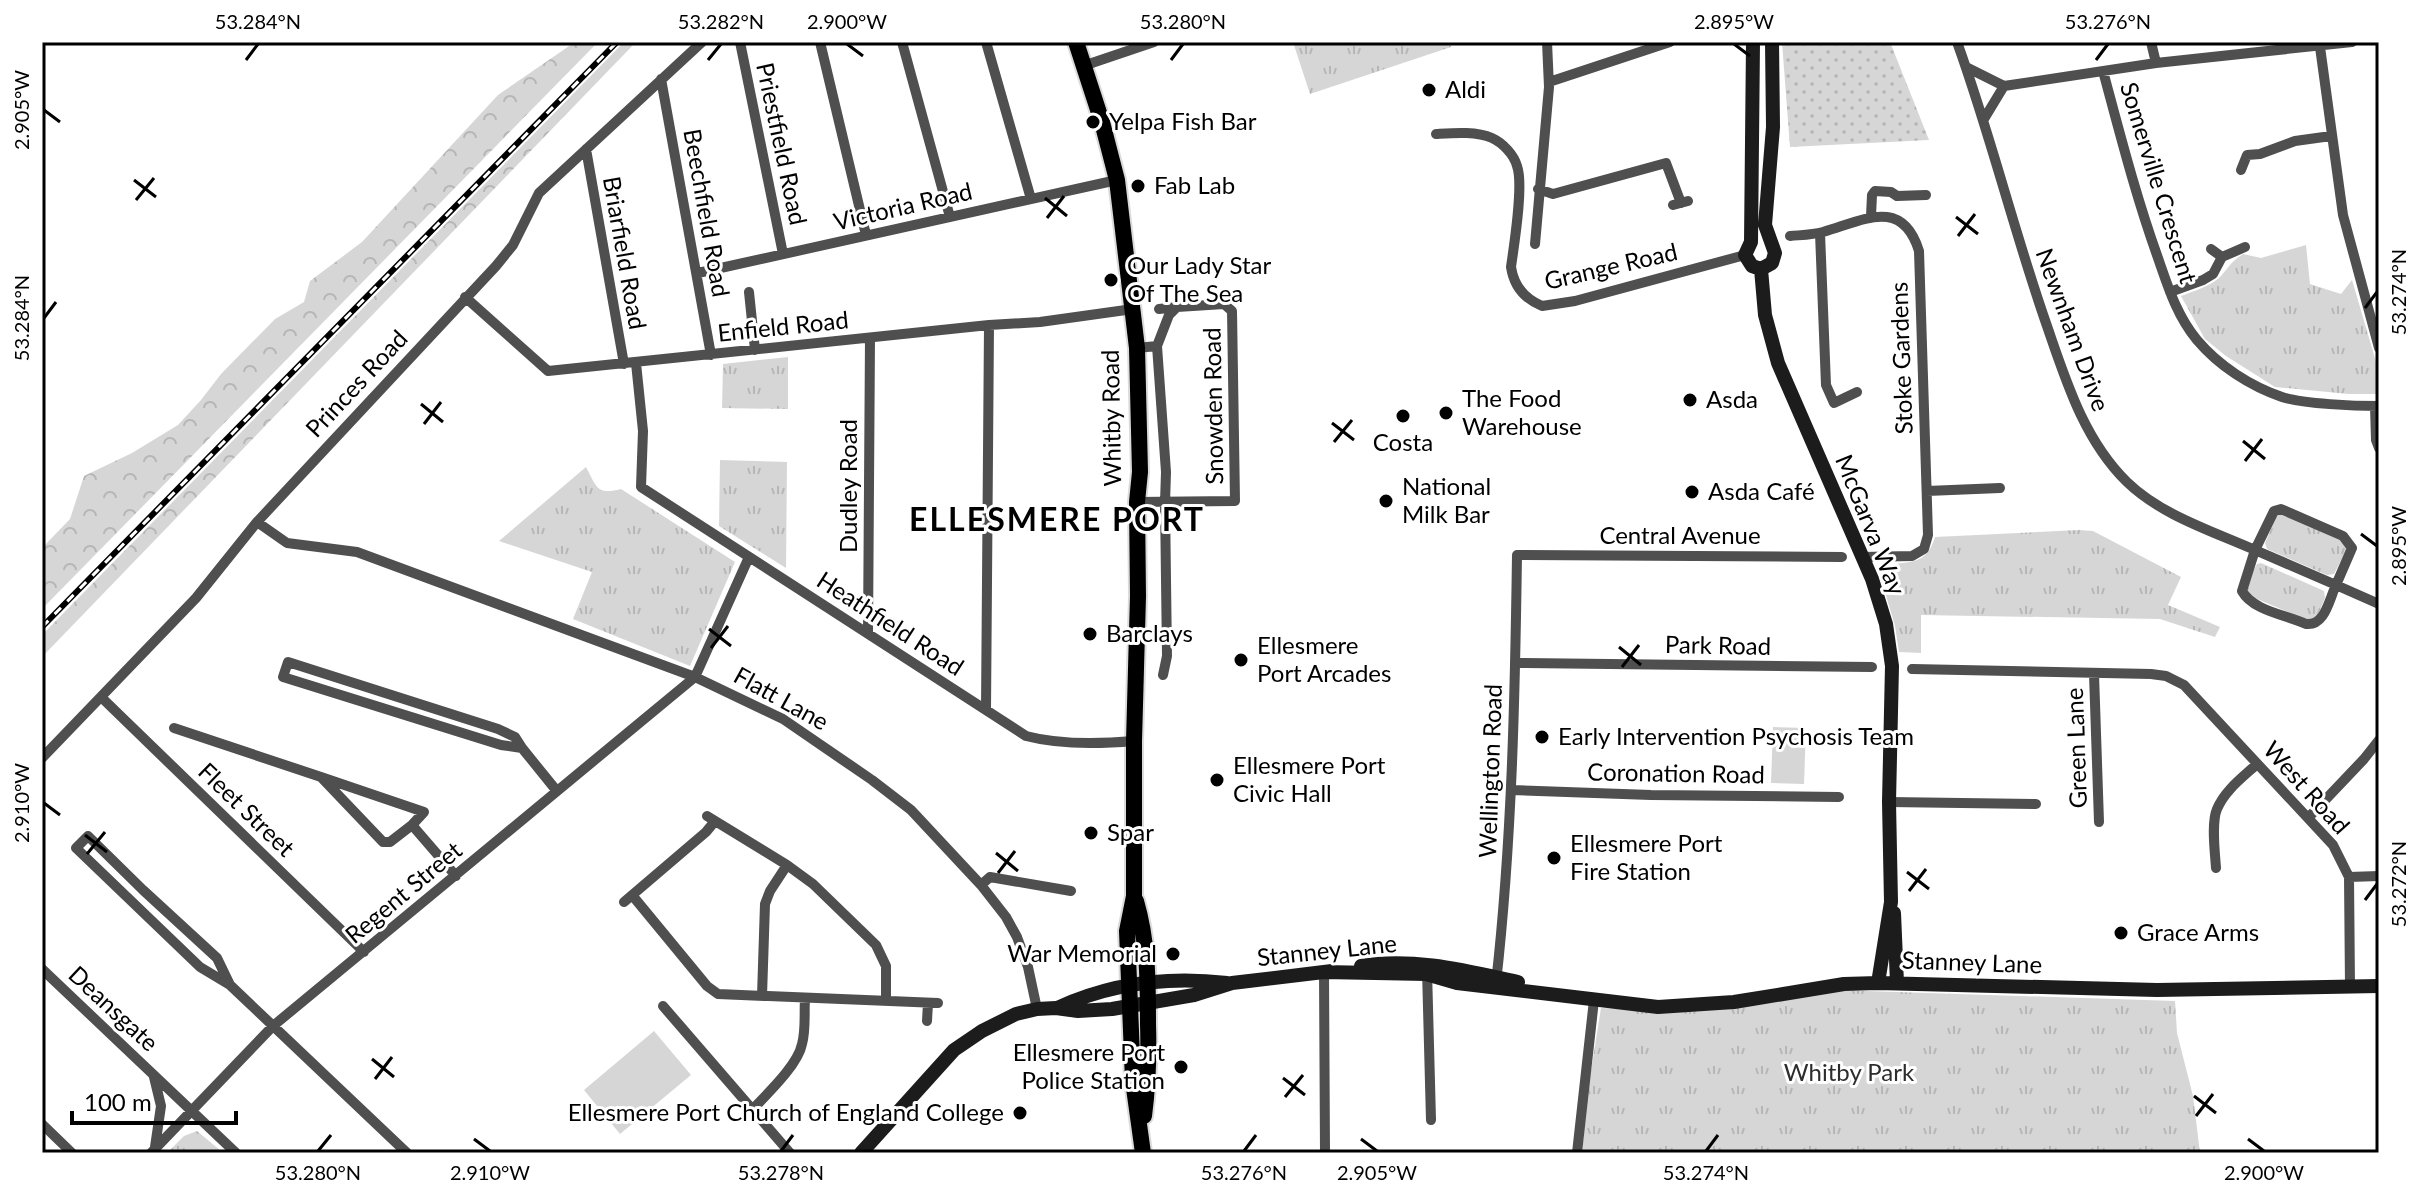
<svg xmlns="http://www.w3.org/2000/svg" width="2421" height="1195" font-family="Lato,sans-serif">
  <defs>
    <pattern id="grass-tufts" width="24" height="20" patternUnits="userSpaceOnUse" patternTransform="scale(2)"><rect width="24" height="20" fill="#d6d6d6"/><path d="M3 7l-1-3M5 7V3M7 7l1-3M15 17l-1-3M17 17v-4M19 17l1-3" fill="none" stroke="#b6b6b6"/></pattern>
    <pattern id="forest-crowns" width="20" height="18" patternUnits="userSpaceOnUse" patternTransform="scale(2)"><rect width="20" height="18" fill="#d6d6d6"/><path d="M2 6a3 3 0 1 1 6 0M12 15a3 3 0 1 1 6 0" fill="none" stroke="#b6b6b6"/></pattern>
    <pattern id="garden-dots" width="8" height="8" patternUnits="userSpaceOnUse" patternTransform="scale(2)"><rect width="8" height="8" fill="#d6d6d6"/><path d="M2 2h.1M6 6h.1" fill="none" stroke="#b6b6b6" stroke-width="1.8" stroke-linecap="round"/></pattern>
  </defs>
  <rect width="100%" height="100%" fill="#fff"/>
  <path fill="url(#grass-tufts)" d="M1293 42H1450L1451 47 1310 94Z
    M2306 245 2310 284 2341 294 2352 280 2379 372V394H2349L2275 387 2226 356 2205 339 2181 296C2194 291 2208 287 2219 278 2229 268 2229 263 2243 254L2261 258Z
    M788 357V409L722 408 723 364Z
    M720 460 787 462 786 568 719 526Z
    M586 467C597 488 597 495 621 489L735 562 690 666 573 619 592 572 499 541Z
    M2278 513 2342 539 2347 549 2334 574 2327 575 2267 549 2265 543Z
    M2079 530 2093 531 2181 577 2168 605 2220 627 2215 637 2160 619 1921 615V653L1899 652 1895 626 1882 582 1883 567C1908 559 1926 568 1935 537Z
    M2261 563 2324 591 2325 598 2316 619 2307 620 2250 596 2247 591 2251 575 2257 564Z
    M1836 990 2175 1001 2177 1033 2193 1096 2200 1153H1582L1588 1090 1601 1008 1657 1010Z
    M197 1131 221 1151 219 1153H167L184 1136Z"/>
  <path fill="url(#forest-crowns)" d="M575 42H598L42 609V548L70 519 84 476 132 453 178 425 201 400 221 374 275 319 304 302 310 281 362 242 498 95Z
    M624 42H636L42 657V635Z"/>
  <path fill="url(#garden-dots)" d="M1782 42H1890L1929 140 1790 147Z"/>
  <path fill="#d6d6d6" d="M1773 727 1806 728 1804 784 1771 783Z
    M654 1031 691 1075 620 1134 584 1090Z"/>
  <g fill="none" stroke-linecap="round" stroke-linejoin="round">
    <g stroke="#dbdbdb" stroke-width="20">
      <path id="primary" d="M1076 42 1102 122 1117 180 1137 348 1140 472 1137 502 1138 596 1134 741V896L1127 931 1133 1081 1143 1153
        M1136 901C1148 942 1148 981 1148 1024 1149 1055 1148 1085 1144 1116"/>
    </g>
    <path stroke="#4f4f4f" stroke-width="10" d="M740 42 783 254
      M820 42 866 235
      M902 42 950 217
      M986 42 1031 199
      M1957 42C1991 136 2014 232 2047 326 2066 381 2084 440 2127 482 2161 515 2212 531 2255 550L2242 591C2253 611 2287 615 2306 624 2325 626 2329 600 2336 585L2379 604
      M2151 42 2156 63
      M2320 47 2343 215 2379 348
      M1083 66 1154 42
      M1966 67 2004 86
      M2103 71C2120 134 2136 197 2158 258 2168 287 2177 316 2197 340 2219 366 2250 386 2282 397 2303 404 2356 406 2379 406
      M661 79 711 355
      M1549 82 1670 42
      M1984 119 2004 86 2156 63 2352 42
      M1436 134C1453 133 1476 131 1492 138 1503 143 1514 155 1517 166 1524 185 1514 245 1511 267 1514 287 1525 299 1542 306L1575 301 1745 255
      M586 149 624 364
      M2241 170 2247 155 2260 154 2295 141 2331 136
      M1538 189 1553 194 1666 163 1681 203
      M1673 205 1688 201
      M1871 216 1872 195 1875 191 1891 192 1897 196 1926 195
      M1820 233 1826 385 1834 403 1857 392
      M1790 236C1801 235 1812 235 1823 232 1862 221 1902 196 1919 251L1928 535 1924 549 1912 556 1862 557
      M1535 244 1549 87 1547 42
      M2211 249 2222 257
      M698 273 1117 180
      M749 292 755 350
      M2170 292 2203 280 2213 274 2222 257 2245 247
      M465 297 548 371 989 325 1040 322 1133 309
      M1159 309 1177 307
      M1157 346 1166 472 1165 503 1167 656 1163 675
      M1137 348 1157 346 1169 315 1177 307 1224 304 1232 311 1235 501 1137 502
      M636 363 643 431 641 487 1026 736C1060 745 1099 744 1134 741
      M2375 406 2376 440 2379 448
      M1927 491 2000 488
      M2281 509 2343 536 2352 548 2336 585 2255 550 2274 511Z
      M257 522 287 543 357 552 695 677 783 719 872 780 911 810 981 885 1006 917 1017 937 1028 967 1037 1009
      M868 634 870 338
      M1515 663 1872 667
      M1912 669 2151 674 2166 676 2184 685 2333 845 2349 877 2350 987
      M2094 674 2099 822
      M101 697 364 952
      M986 710 989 325
      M174 728 321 777
      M522 748 515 737 498 729 288 662 283 677 501 745 522 748 556 790
      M42 758 196 598 257 522 496 266 513 245 539 193 702 42
      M1512 790 1651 795 1839 797
      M1889 802 2036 804
      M707 816 787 865 813 884 876 945 886 966V1001
      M2308 818 2364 759 2379 740
      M412 825 424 812 321 777 383 842H390L412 825 456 876
      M2216 868C2215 852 2211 823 2217 809 2225 790 2243 777 2257 764
      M2349 877 2379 876
      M981 885 990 877 1071 891
      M632 895 707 986 718 994 938 1003
      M624 902 706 832 715 821
      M42 969 236 1153
      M1427 970 1431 1120
      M1324 972 1325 1153
      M1496 983C1512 841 1515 698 1517 555L1842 557
      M230 985 217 958 143 890 88 836 76 848 200 967 230 985 407 1153
      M762 996 765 904 770 891 787 865
      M663 1006 790 1153
      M927 1021 928 1003
      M154 1077 161 1106 155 1147
      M752 1110C767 1094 798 1065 802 1044 806 1030 804 1014 805 999
      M42 1124 72 1153
      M151 1153 273 1026 695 677 749 557
      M1577 1153 1594 1000"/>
    <path stroke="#1c1c1c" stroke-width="14" d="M1753 42 1751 242 1745 255 1752 266 1761 269
      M1761 269 1765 315 1778 363 1872 579 1886 624 1892 666 1889 802 1891 902 1878 983
      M1761 269 1772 263 1775 253 1765 225 1773 127 1772 42
      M1894 913 1897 983
      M1361 966C1413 957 1467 971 1518 982
      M1324 972 1426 974 1457 983 1658 1007 1734 1002 1844 984 1878 983 2157 990 2379 986
      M1057 1008C1111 983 1167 976 1227 983
      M861 1153 954 1050 982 1031 1016 1014 1037 1009 1056 1008 1078 1011 1112 1009 1194 995 1232 983 1332 971"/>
    <use href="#primary" stroke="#000" stroke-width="16"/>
    <g stroke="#000" stroke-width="6">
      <path id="rail" d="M42 627 617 42"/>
    </g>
    <use href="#rail" stroke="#fff" stroke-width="3" stroke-dasharray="9" stroke-linecap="butt"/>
  </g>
  <path fill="none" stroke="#000" stroke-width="3" d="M847 44 863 56M1734 44 1750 56M246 60 258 44M708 60 721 44M1171 60 1183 44M2096 60 2108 44M44 110 60 122M134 180 156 197M1045 198 1067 216M136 200 154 178M1956 217 1978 234M1047 218 1064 196M1958 236 1975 214M2365 308 2377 292M44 318 56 302M421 404 443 422M1332 423 1354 440M424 424 441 402M2243 441 2265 459M1334 442 1352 420M2245 461 2262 439M2361 534 2377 546M709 629 731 646M1619 647 1641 665M711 648 728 626M1622 667 1639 645M44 803 60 815M85 835 107 852M996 853 1018 871M87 854 105 832M1907 872 1929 889M998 873 1015 851M1909 891 1926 869M2365 900 2377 884M372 1059 394 1077M1283 1078 1305 1095M375 1079 392 1057M2194 1096 2216 1113M1285 1097 1303 1075M2196 1116 2213 1094M474 1139 490 1151M1361 1139 1377 1151M2248 1139 2264 1151M318 1151 331 1135M781 1151 793 1135M1244 1151 1256 1135M1706 1151 1718 1135"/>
  <g fill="#000" stroke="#fff" stroke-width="3">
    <circle cx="1429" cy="90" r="8"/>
    <circle cx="1093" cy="122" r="8"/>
    <circle cx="1138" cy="186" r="8"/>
    <circle cx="1111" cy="280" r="8"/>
    <circle cx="1690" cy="400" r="8"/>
    <circle cx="1446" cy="413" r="8"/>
    <circle cx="1403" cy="416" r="8"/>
    <circle cx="1692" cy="492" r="8"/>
    <circle cx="1386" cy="501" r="8"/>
    <circle cx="1090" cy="634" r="8"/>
    <circle cx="1241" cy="660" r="8"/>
    <circle cx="1542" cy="737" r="8"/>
    <circle cx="1217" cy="780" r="8"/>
    <circle cx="1091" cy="833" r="8"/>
    <circle cx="1554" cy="858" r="8"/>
    <circle cx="2121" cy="933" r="8"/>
    <circle cx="1173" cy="954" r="8"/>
    <circle cx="1181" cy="1067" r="8"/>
    <circle cx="1020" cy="1113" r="8"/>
  </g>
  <g text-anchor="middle" stroke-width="6" stroke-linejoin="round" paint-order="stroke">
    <g font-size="24" fill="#000" stroke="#fff" text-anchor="start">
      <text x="1445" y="98">Aldi</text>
      <text x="1109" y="130">Yelpa Fish Bar</text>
      <text x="1154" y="194">Fab Lab</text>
      <text x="1127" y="274">Our Lady Star<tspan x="1127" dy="28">Of The Sea</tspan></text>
      <text x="1462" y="407">The Food<tspan x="1462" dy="28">Warehouse</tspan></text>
      <text x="1706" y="408">Asda</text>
      <text x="1403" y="451" text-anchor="middle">Costa</text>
      <text x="1402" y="495">National<tspan x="1402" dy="28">Milk Bar</tspan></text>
      <text x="1708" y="500">Asda Café</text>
      <text x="1106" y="642">Barclays</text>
      <text x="1257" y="654">Ellesmere<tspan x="1257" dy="28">Port Arcades</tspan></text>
      <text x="1558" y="745">Early Intervention Psychosis Team</text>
      <text x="1233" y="774">Ellesmere Port<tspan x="1233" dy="28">Civic Hall</tspan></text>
      <text x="1107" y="841">Spar</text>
      <text x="1570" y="852">Ellesmere Port<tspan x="1570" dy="28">Fire Station</tspan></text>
      <text x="2137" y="941">Grace Arms</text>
      <text x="1157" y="962" text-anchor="end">War Memorial</text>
      <text x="1165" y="1061" text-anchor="end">Ellesmere Port<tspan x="1165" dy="28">Police Station</tspan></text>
      <text x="1004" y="1121" text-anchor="end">Ellesmere Port Church of England College</text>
    </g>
    <g font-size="24" fill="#000" stroke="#fff">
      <text transform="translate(781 144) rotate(78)" y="8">Priestfield Road</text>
      <text transform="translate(2158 183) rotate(73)" y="8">Somerville Crescent</text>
      <text transform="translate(903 207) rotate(-13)" y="8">Victoria Road</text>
      <text transform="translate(706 213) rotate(80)" y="8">Beechfield Road</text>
      <text transform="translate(624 253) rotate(80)" y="8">Briarfield Road</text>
      <text transform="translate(1611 267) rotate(-13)" y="8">Grange Road</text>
      <text transform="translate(783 327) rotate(-6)" y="8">Enfield Road</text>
      <text transform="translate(2072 330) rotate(70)" y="8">Newnham Drive</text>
      <text transform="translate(1902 358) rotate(-92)" y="8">Stoke Gardens</text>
      <text transform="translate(357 384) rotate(-47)" y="8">Princes Road</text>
      <text transform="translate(1214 406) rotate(-91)" y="8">Snowden Road</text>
      <text transform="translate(1112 418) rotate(-91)" y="8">Whitby Road</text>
      <text transform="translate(849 486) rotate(-90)" y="8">Dudley Road</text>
      <text transform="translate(1870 525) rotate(68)" y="8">McGarva Way</text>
      <text x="1680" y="544">Central Avenue</text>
      <text transform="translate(890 624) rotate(33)" y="8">Heathfield Road</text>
      <text transform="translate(1718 646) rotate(1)" y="8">Park Road</text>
      <text transform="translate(781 699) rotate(29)" y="8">Flatt Lane</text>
      <text transform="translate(2077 748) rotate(-92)" y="8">Green Lane</text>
      <text transform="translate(1491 771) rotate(-88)" y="8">Wellington Road</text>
      <text transform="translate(1676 774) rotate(1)" y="8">Coronation Road</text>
      <text transform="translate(2306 788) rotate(48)" y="8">West Road</text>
      <text transform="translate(246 810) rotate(44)" y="8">Fleet Street</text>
      <text transform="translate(404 893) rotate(-40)" y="8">Regent Street</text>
      <text transform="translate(1327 951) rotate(-6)" y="8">Stanney Lane</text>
      <text transform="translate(1972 963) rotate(2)" y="8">Stanney Lane</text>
      <text transform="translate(113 1009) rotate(43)" y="8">Deansgate</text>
    </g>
    <g font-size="24" fill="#2d2d2d" stroke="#fff">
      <text x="1849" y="1081">Whitby Park</text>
    </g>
    <g font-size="32" font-weight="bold" letter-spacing="2" fill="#000" stroke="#fff">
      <text x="1057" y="531">ELLESMERE PORT</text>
    </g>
  </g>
  <rect width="2421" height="1195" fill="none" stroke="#ffffff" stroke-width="88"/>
  <path d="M72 1111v12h164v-12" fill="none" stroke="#000000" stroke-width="4"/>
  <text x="84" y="1111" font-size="24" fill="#000000" stroke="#ffffff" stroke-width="6" paint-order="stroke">100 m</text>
  <rect x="44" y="44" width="2333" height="1107" fill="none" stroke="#000" stroke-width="3"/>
  <g font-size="20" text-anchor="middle" fill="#000">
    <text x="258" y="29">53.284°N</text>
    <text x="721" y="29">53.282°N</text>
    <text x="847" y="29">2.900°W</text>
    <text x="1183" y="29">53.280°N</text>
    <text x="1734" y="29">2.895°W</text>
    <text x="2108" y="29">53.276°N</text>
    <text transform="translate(22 110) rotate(-90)" y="7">2.905°W</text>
    <text transform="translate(2399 292) rotate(-90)" y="7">53.274°N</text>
    <text transform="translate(22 318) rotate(-90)" y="7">53.284°N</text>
    <text transform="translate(2399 546) rotate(-90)" y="7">2.895°W</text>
    <text transform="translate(22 803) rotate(-90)" y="7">2.910°W</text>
    <text transform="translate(2399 884) rotate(-90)" y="7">53.272°N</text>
    <text x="318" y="1180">53.280°N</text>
    <text x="490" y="1180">2.910°W</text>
    <text x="781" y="1180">53.278°N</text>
    <text x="1244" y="1180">53.276°N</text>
    <text x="1377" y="1180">2.905°W</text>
    <text x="1706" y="1180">53.274°N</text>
    <text x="2264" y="1180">2.900°W</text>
  </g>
</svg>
